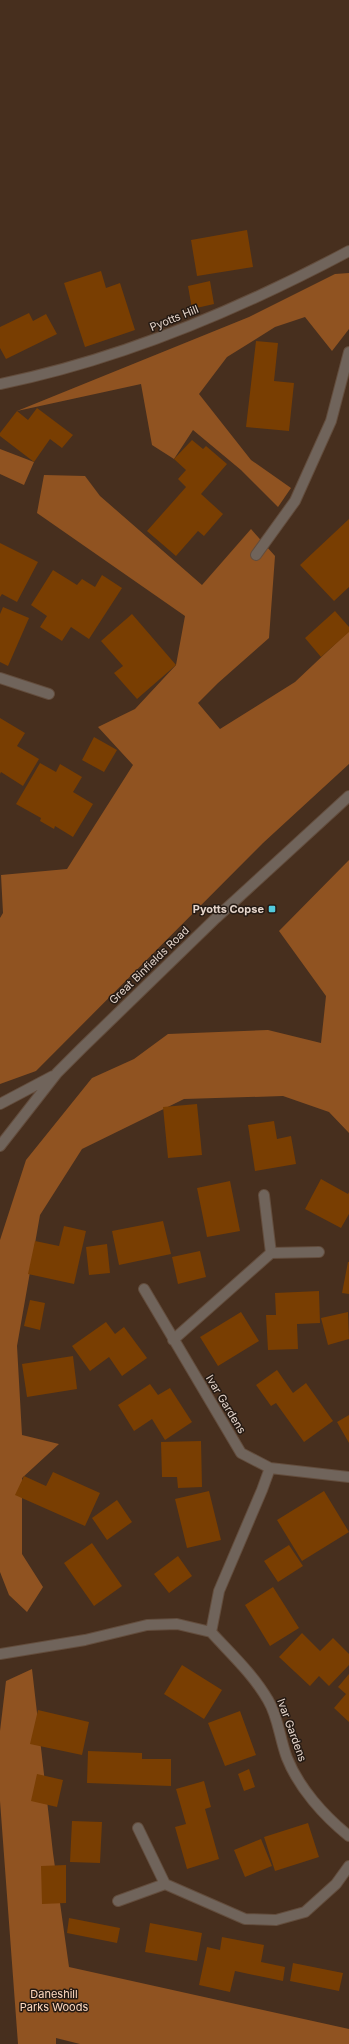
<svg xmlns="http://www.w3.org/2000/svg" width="349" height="2044" font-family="Inter,sans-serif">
  <rect width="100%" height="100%" fill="#472f1e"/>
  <path fill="#905321" d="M349 273V329L332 351 305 317 275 327 227 357 199 394 251 460 291 488 278 507 241 470 193 430 174 459 152 445 141 384 17 411 249 317 335 274Z
    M0 449 34 462 24 485 0 474Z
    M44 475 85 476 100 496 202 585 251 529 275 556 269 638 218 683 198 703 220 729 295 682 349 631V764L263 843 36 1071 0 1084V918L3 913 1 875 67 869 133 765 98 727 135 709 176 665 185 616 37 513Z
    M349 860V1133L329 1112 283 1096 184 1099 82 1149 40 1215 17 1346 22 1435 59 1444 22 1478V1554L43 1587 27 1612 9 1595 0 1572V1240L26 1160 92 1078 134 1059 168 1034 268 1030 321 1043 326 996 279 931Z
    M32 1669 53 1853 69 1967 349 2029V2044H80L56 2038V2044H18L0 1801V1731L6 1681Z"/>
  <path fill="#793e02" d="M247 230 253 267 197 276 191 240Z
    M101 271 106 288 120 283 135 330 85 347 64 283Z
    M210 281 214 304 192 309 188 286Z
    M29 313 33 321 46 314 57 334 6 359 0 348V327Z
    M256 341 278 343 274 381 294 383 289 431 246 427Z
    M37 408 73 435 62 448 50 439 34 462 0 436V433L17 411 28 420Z
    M192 440 203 449 206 446 227 464 201 494 223 514 204 536 198 531 176 556 147 531 186 487 178 479 186 470 174 459Z
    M349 519V587L334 601 300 565Z
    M0 543 38 562 17 602 2 594 0 597Z
    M53 570 77 585 82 579 95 587 102 575 122 588 89 639 71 627 62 641 40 627 47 616 31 605Z
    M3 607 29 618 8 666 0 662V614Z
    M335 611 349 627V632L321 657 305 638Z
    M132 614 176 665 137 699 114 673 123 666 101 641Z
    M0 718 25 733 17 746 39 759 23 786 1 772 0 774Z
    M94 737 117 750 104 772 82 760Z
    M40 763 56 772 60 764 82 777 73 792 93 804 73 837 55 826 54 829 40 821 41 818 16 804Z
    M197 1104 202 1155 168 1158 163 1107Z
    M274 1121 277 1139 291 1136 296 1164 255 1171 248 1125Z
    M321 1179 348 1194 349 1192V1214L341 1228 305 1209Z
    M230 1181 240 1231 207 1237 197 1188Z
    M163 1221 171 1254 119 1265 112 1231Z
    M64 1226 86 1231 74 1284 28 1274 35 1241 59 1246Z
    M107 1244 110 1273 89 1275 86 1247Z
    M200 1251 206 1277 178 1284 172 1257Z
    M348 1262H349V1294L342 1293Z
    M319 1291 320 1323 297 1324 298 1349 268 1350 266 1315H276L275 1293Z
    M30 1300 45 1303 40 1330 24 1326Z
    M241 1312 259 1341 218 1366 200 1337Z
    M348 1312 349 1339 328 1345 321 1318Z
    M106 1322 115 1334 124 1327 147 1358 122 1376 109 1357 90 1371 72 1346Z
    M73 1356 77 1389 27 1397 22 1364Z
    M277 1370 293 1393 306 1383 333 1421 304 1442 276 1403 271 1406 256 1385Z
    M150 1384 158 1395 170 1388 192 1422 165 1440 152 1419 134 1431 118 1405Z
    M349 1415V1443L337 1422Z
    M201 1441 202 1487 178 1488 177 1477H162L161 1442Z
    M53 1472 100 1493 85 1526 15 1495 24 1476 46 1486Z
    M209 1491 221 1540 187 1548 175 1499Z
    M324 1491 349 1532 302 1561 277 1520Z
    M117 1500 132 1522 107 1540 92 1518Z
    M92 1543 122 1586 94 1606 64 1563Z
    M289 1545 303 1566 278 1582 264 1561Z
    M178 1556 192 1576 169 1593 154 1574Z
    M273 1587 299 1628 270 1646 245 1605Z
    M302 1633 320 1651 333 1638 349 1654V1665L329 1686 319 1676 310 1686 279 1657Z
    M182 1665 222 1690 204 1719 164 1694Z
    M349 1674V1722L334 1708 346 1694 338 1687Z
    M38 1710 89 1722 82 1755 30 1744Z
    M240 1711 256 1755 225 1766 208 1723Z
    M88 1751 142 1753V1759H171V1786L87 1783Z
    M249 1769 255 1787 244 1791 238 1774Z
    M37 1774 63 1780 57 1807 31 1801Z
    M204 1781 211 1807 205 1809 219 1859 187 1869 175 1827 186 1824 176 1789Z
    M72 1821 102 1822 100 1863 70 1862Z
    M308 1823 319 1857 275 1871 264 1837Z
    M261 1839 272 1866 245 1877 234 1850Z
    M66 1865V1903L42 1904 41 1866Z
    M69 1918 120 1928 117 1943 67 1933Z
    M150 1923 202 1933 197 1961 145 1952Z
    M222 1937 264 1945 261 1962 285 1967 283 1981 235 1971 230 1992 199 1985 207 1947 220 1950Z
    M293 1963 343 1973 339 1991 290 1981Z"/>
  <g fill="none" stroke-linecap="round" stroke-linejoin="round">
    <g stroke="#634d3d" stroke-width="12">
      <path id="minor" d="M0 384C119 360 242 308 349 251
        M256 555 295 501 331 421 349 352
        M0 678 49 694
        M0 1104 53 1076
        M0 1146 57 1073 82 1048 216 918 349 796
        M264 1195 271 1253 319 1252
        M144 1289 241 1453 270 1468 349 1477
        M173 1340 271 1253
        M270 1468 262 1490 219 1591 211 1632C231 1654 253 1674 268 1700 278 1716 280 1740 287 1758 299 1788 324 1816 349 1836
        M0 1654 85 1640 147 1625 177 1624 211 1632
        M165 1884 245 1919 276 1920 305 1912 336 1884 349 1866
        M118 1901 165 1884 138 1828"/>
    </g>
    <use href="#minor" stroke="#70645b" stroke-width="10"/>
  </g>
  <rect fill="#53cadc" stroke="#251a13" stroke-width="1.5" x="268" y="905" width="8" height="8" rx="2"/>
  <g text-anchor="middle" stroke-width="3" stroke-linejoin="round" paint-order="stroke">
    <g font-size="11" fill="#e5d5cb" stroke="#251a13">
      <text transform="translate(174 318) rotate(-22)" y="4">Pyotts Hill</text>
      <text transform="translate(149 965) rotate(-44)" y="4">Great Binfields Road</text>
      <text transform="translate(226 1404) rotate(59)" y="4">Ivar Gardens</text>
      <text transform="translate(292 1730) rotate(70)" y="4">Ivar Gardens</text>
    </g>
    <g font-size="11" font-weight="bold" fill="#e5d5cb" stroke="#251a13" text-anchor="end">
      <text x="264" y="913">Pyotts Copse</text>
    </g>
    <g font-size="11" fill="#ffdac1" stroke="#251a13">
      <text x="54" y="1998">Daneshill<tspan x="54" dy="13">Parks Woods</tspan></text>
    </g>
  </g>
</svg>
